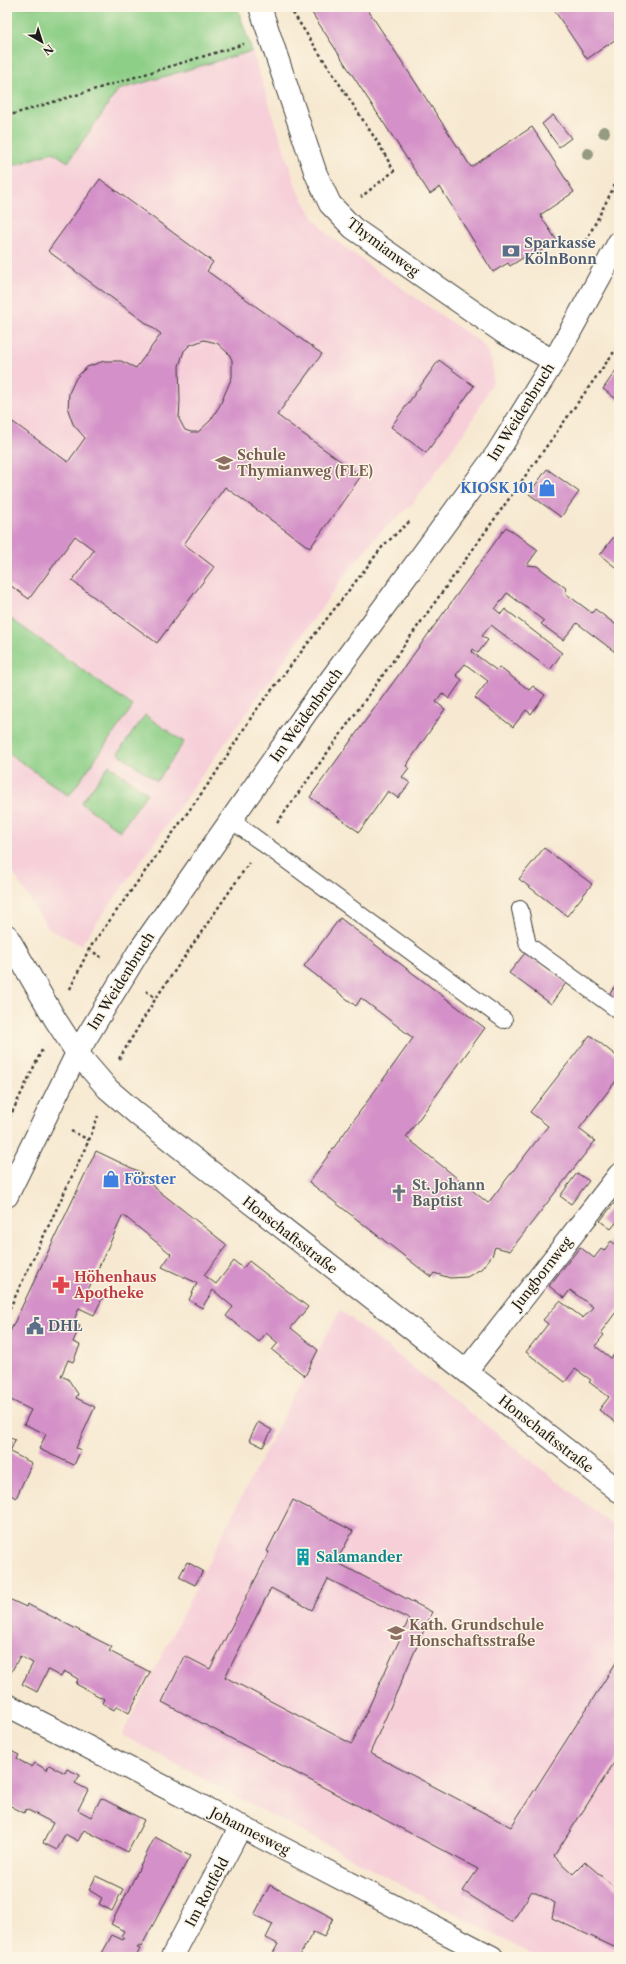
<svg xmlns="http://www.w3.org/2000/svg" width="626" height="1964" font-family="'Libre Caslon Text',serif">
  <rect width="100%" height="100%" fill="#fcf5e5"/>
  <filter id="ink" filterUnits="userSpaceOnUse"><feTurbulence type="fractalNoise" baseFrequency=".025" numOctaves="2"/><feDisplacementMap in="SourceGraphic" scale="8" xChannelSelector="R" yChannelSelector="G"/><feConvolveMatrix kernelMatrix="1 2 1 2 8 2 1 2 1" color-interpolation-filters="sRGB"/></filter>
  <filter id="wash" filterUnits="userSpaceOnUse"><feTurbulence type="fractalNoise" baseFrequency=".012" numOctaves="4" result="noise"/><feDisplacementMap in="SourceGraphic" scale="16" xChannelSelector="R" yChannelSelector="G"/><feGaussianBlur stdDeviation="0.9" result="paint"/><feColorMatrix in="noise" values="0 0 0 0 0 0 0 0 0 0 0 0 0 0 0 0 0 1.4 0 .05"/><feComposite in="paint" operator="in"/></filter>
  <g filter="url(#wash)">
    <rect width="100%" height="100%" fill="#f7e9d1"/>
    <path fill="#f6cfd9" d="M252 51 297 189 314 219 330 236 374 269 480 342 487 350 492 362 493 382 470 424 413 503 375 538 345 575 81 945 48 928 7 863V168L53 152 68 161 118 90Z
      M340 1310 619 1530V1957H536L122 1735 248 1484Z"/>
    <path fill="#8dcf87" stroke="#547652" d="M7 7H237L252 51 118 90 68 162 53 152 7 168Z
      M7 616 133 706 69 796 7 752Z
      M145 715 184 742 157 781 118 753Z
      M109 765 147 793 120 831 81 803Z"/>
    <g id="blocks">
      <path fill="#d490c8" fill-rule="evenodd" d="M308 7H366L471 167 532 127 574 192 540 215 557 241 536 254 534 251 510 266 508 263 493 272 440 187 430 194Z
        M552 7H611L619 19V37L587 59Z
        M553 115 571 138 559 147 542 124Z
        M100 179 213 262 207 271 322 354 277 415 361 476 310 548 225 487 184 544 214 567 157 643 72 581 94 550 75 536 29 599 7 583V423L10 420 68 462 85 438 73 424 68 410 69 393 76 378 87 367 104 361H121L136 368 161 334 48 251ZM204 340 217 343 229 354 232 360V377L220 405 210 421 198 432H191L185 430 179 419 180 401 179 366 184 351 190 345Z
        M439 360 474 386 426 453 391 427Z
        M619 366V401L603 389Z
        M547 469 579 492 561 517 529 494Z
        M506 527 538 550 527 565 537 566 567 589 565 593 592 613 595 609 619 627V655L577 623 563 640 541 624 544 621 507 593 495 609 501 614 505 609 562 653 550 670 491 625 482 636 488 640 478 653 473 649 472 652 496 670 499 667 529 690 533 686 545 695 531 714 526 710 513 727 475 698 488 681 465 664 456 675 462 680 449 699 442 693 436 702 445 709 406 766 409 768 402 777 410 783 398 798 388 791 359 832 310 797Z
        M619 530V570L600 555Z
        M544 848 592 884 567 916 519 879Z
        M340 918 485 1028 406 1137 488 1203 548 1126 530 1112 590 1035 619 1058V1077L579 1129 595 1141 510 1251 495 1247 492 1256 481 1269 467 1277 450 1278 434 1273 431 1277 309 1182 413 1038 361 998 356 1006 304 966Z
        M525 953 566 983 551 1004 509 973Z
        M619 981V1002L609 995Z
        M96 1151 142 1173 140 1176 227 1245 204 1275 216 1284 234 1261 243 1268 249 1261 308 1307 291 1328 318 1350 305 1376 272 1350 278 1343 266 1333 259 1342 226 1316 233 1307 213 1290 202 1308 189 1300 197 1283 162 1267 171 1254 123 1215 88 1290 103 1297 94 1315 79 1308 73 1323 80 1326 73 1342 80 1345 73 1362 68 1360 61 1376 68 1379 78 1394 76 1398 95 1407 76 1448 81 1450 74 1465 39 1449 46 1434 24 1424 31 1410 7 1398V1338Z
        M577 1173 589 1181 571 1204 560 1196Z
        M619 1197V1219L611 1229 600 1221Z
        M611 1241 619 1247V1308L601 1332 604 1335 595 1346 611 1358 618 1350 619 1351V1425L599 1410 609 1397 589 1382 591 1380 575 1369 565 1382 526 1352 548 1324 543 1320 560 1301 583 1318 593 1307 570 1290 564 1298 549 1286 580 1247 594 1258 601 1249 604 1251Z
        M258 1422 272 1430 263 1447 249 1440Z
        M7 1436 15 1440 10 1452 32 1463 16 1498 7 1493Z
        M293 1500 353 1531 336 1562 432 1612 370 1753 511 1827 619 1658V1755L554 1856 573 1874 585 1862 619 1891V1939L614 1947 552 1918 555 1903 532 1891 512 1922 463 1891 478 1869 162 1702 185 1656 210 1669 255 1580 269 1552 267 1551ZM328 1579 409 1619 352 1744 225 1677 271 1588 312 1610Z
        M187 1562 203 1571 195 1585 179 1577Z
        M7 1598 26 1607 27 1604 112 1647 109 1651 150 1672 129 1713 117 1706 114 1710 102 1703 104 1699 76 1684 78 1679 64 1671 61 1677 48 1670 37 1692 22 1684 33 1663 20 1656 9 1676H7Z
        M7 1749 19 1755 17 1759 32 1767 35 1763 47 1770 49 1765 65 1773 67 1769 80 1775 75 1783 88 1790 78 1810 91 1817 101 1798 144 1820 128 1852 84 1830 78 1841 65 1834 57 1850 43 1843 53 1823 26 1809 24 1813 7 1804Z
        M155 1837 190 1856 141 1947 139 1946 137 1948 140 1949 136 1957H100L112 1935 123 1940 124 1938 121 1936 124 1931 111 1924Z
        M96 1876 123 1889 112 1911 99 1904 102 1898 89 1890Z
        M270 1885 333 1918 324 1937 313 1932 299 1957H271L278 1944 266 1938 273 1924 254 1915Z"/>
    </g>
  </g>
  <g filter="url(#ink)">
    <use href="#blocks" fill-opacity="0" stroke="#3d3b37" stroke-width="1"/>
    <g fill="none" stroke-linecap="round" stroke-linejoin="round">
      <g stroke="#3d3b37" stroke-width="18">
        <path id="service" d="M231 820 504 1020
          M520 909 528 945 619 1011"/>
      </g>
      <g stroke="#3d3b37" stroke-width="24">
        <path id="minor" d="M260 7 316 174 330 204 353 228 504 333 554 361
          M77 1053 108 1089 137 1114 619 1491
          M466 1371 619 1175
          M7 1705 492 1957
          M172 1957 241 1826"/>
      </g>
      <g stroke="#3d3b37" stroke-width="24">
        <path id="tertiary" d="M7 936 55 1019 77 1053
          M7 1196 77 1053 139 951 306 713 497 453 554 361 619 242"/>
      </g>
      <path stroke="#3d3b37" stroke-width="2.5" stroke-dasharray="3 3" stroke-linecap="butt" d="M293 13 380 146 394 171 361 197
        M7 116 244 44
        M586 241 619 177
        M277 823 619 345
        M89 949 102 958
        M70 989 89 949 214 776 254 713 383 546 411 520
        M146 991 156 998
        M119 1059 156 998 249 863
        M7 1123 42 1050
        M71 1131 89 1140
        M7 1314 89 1140 98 1116"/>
      <use href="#service" stroke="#fff" stroke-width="16"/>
      <use href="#minor" stroke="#fff" stroke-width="22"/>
      <use href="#tertiary" stroke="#fff" stroke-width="22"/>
    </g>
    <g fill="#959b82">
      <circle cx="604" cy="132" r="6"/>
      <circle cx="588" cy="154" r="6"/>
    </g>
  </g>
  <defs>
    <g id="bank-bare" transform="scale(1.38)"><path d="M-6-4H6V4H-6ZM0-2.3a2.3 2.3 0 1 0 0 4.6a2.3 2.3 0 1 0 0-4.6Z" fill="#5c6f8a" stroke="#fcf5e5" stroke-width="2.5" paint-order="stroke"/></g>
    <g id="school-bare" transform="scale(1.38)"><path d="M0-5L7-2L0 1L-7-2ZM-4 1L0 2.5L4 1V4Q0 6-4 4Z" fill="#8d6e63" stroke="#fcf5e5" stroke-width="2.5" paint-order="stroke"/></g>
    <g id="shop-bare" transform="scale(1.38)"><path d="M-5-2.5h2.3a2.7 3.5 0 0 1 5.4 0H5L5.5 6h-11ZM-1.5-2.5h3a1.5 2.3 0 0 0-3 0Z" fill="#3f7fe0" stroke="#fcf5e5" stroke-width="2.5" paint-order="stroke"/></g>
    <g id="church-bare" transform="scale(1.38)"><path d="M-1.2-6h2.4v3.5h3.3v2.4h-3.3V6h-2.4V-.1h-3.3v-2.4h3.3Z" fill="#6b7280" stroke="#fcf5e5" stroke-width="2.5" paint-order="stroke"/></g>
    <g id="pharmacy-bare" transform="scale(1.38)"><path d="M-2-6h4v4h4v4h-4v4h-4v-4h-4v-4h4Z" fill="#e0444e" stroke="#fcf5e5" stroke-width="2.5" paint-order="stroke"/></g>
    <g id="civic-bare" transform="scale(1.38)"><path d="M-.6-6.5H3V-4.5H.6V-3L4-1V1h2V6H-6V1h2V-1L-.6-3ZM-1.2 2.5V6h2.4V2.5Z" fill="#5c6f8a" stroke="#fcf5e5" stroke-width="2.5" paint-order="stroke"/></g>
    <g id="building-bare" transform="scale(1.38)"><path d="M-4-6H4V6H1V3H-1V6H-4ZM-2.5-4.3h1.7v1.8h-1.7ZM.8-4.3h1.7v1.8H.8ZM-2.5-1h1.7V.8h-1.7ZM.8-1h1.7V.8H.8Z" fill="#0f9aa8" stroke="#fcf5e5" stroke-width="2.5" paint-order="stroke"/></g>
  </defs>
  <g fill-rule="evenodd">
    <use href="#bank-bare" x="511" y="251"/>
    <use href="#school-bare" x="224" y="463"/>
    <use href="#shop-bare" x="547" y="488"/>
    <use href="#shop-bare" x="111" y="1179"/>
    <use href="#church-bare" x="399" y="1193"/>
    <use href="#pharmacy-bare" x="61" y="1285"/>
    <use href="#civic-bare" x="35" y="1326"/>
    <use href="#building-bare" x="303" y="1557"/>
    <use href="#school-bare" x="396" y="1633"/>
  </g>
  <g text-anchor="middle" stroke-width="3" stroke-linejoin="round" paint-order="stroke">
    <g font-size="14" font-weight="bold" fill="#4e5e75" stroke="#fcf5e5" text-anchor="start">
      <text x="524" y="248">Sparkasse<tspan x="524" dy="16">KölnBonn</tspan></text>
      <text x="48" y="1331">DHL</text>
    </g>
    <g font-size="14" fill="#1c1c1c" stroke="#fcf5e5">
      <text transform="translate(383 247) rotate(37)" y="5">Thymianweg</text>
      <text transform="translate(521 412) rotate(-58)" y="5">Im Weidenbruch</text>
      <text transform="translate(306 715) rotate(-54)" y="5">Im Weidenbruch</text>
      <text transform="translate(121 981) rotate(-58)" y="5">Im Weidenbruch</text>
      <text transform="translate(290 1235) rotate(38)" y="5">Honschaftsstraße</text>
      <text transform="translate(542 1273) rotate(-52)" y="5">Jungbornweg</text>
      <text transform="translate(546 1434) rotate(38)" y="5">Honschaftsstraße</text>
      <text transform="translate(250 1831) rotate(27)" y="5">Johannesweg</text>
      <text transform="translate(207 1892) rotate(-62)" y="5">Im Rottfeld</text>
    </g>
    <g font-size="14" font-weight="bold" fill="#785e54" stroke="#fcf5e5" text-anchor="start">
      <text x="237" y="460">Schule<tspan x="237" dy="16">Thymianweg (FLE)</tspan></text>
      <text x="409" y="1630">Kath. Grundschule<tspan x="409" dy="16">Honschaftsstraße</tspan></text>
    </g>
    <g font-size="14" font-weight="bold" fill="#366cbe" stroke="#fcf5e5" text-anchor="end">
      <text x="534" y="493">KIOSK 101</text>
      <text x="124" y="1184" text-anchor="start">Förster</text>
    </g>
    <g font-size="14" font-weight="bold" fill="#5b616d" stroke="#fcf5e5" text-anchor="start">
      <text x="412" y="1190">St. Johann<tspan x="412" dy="16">Baptist</tspan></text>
    </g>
    <g font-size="14" font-weight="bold" fill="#be3a42" stroke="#fcf5e5" text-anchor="start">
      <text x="74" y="1282">Höhenhaus<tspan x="74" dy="16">Apotheke</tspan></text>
    </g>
    <g font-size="14" font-weight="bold" fill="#0d838f" stroke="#fcf5e5" text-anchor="start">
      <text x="316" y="1562">Salamander</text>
    </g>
  </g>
  <rect width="626" height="1964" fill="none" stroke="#fcf5e5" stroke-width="24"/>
  <g transform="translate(42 42) rotate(141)" stroke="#fcf5e5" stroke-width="3" paint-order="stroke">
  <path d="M0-3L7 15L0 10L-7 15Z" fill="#1c1c1c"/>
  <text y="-6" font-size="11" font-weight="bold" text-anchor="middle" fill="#1c1c1c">N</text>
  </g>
</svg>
